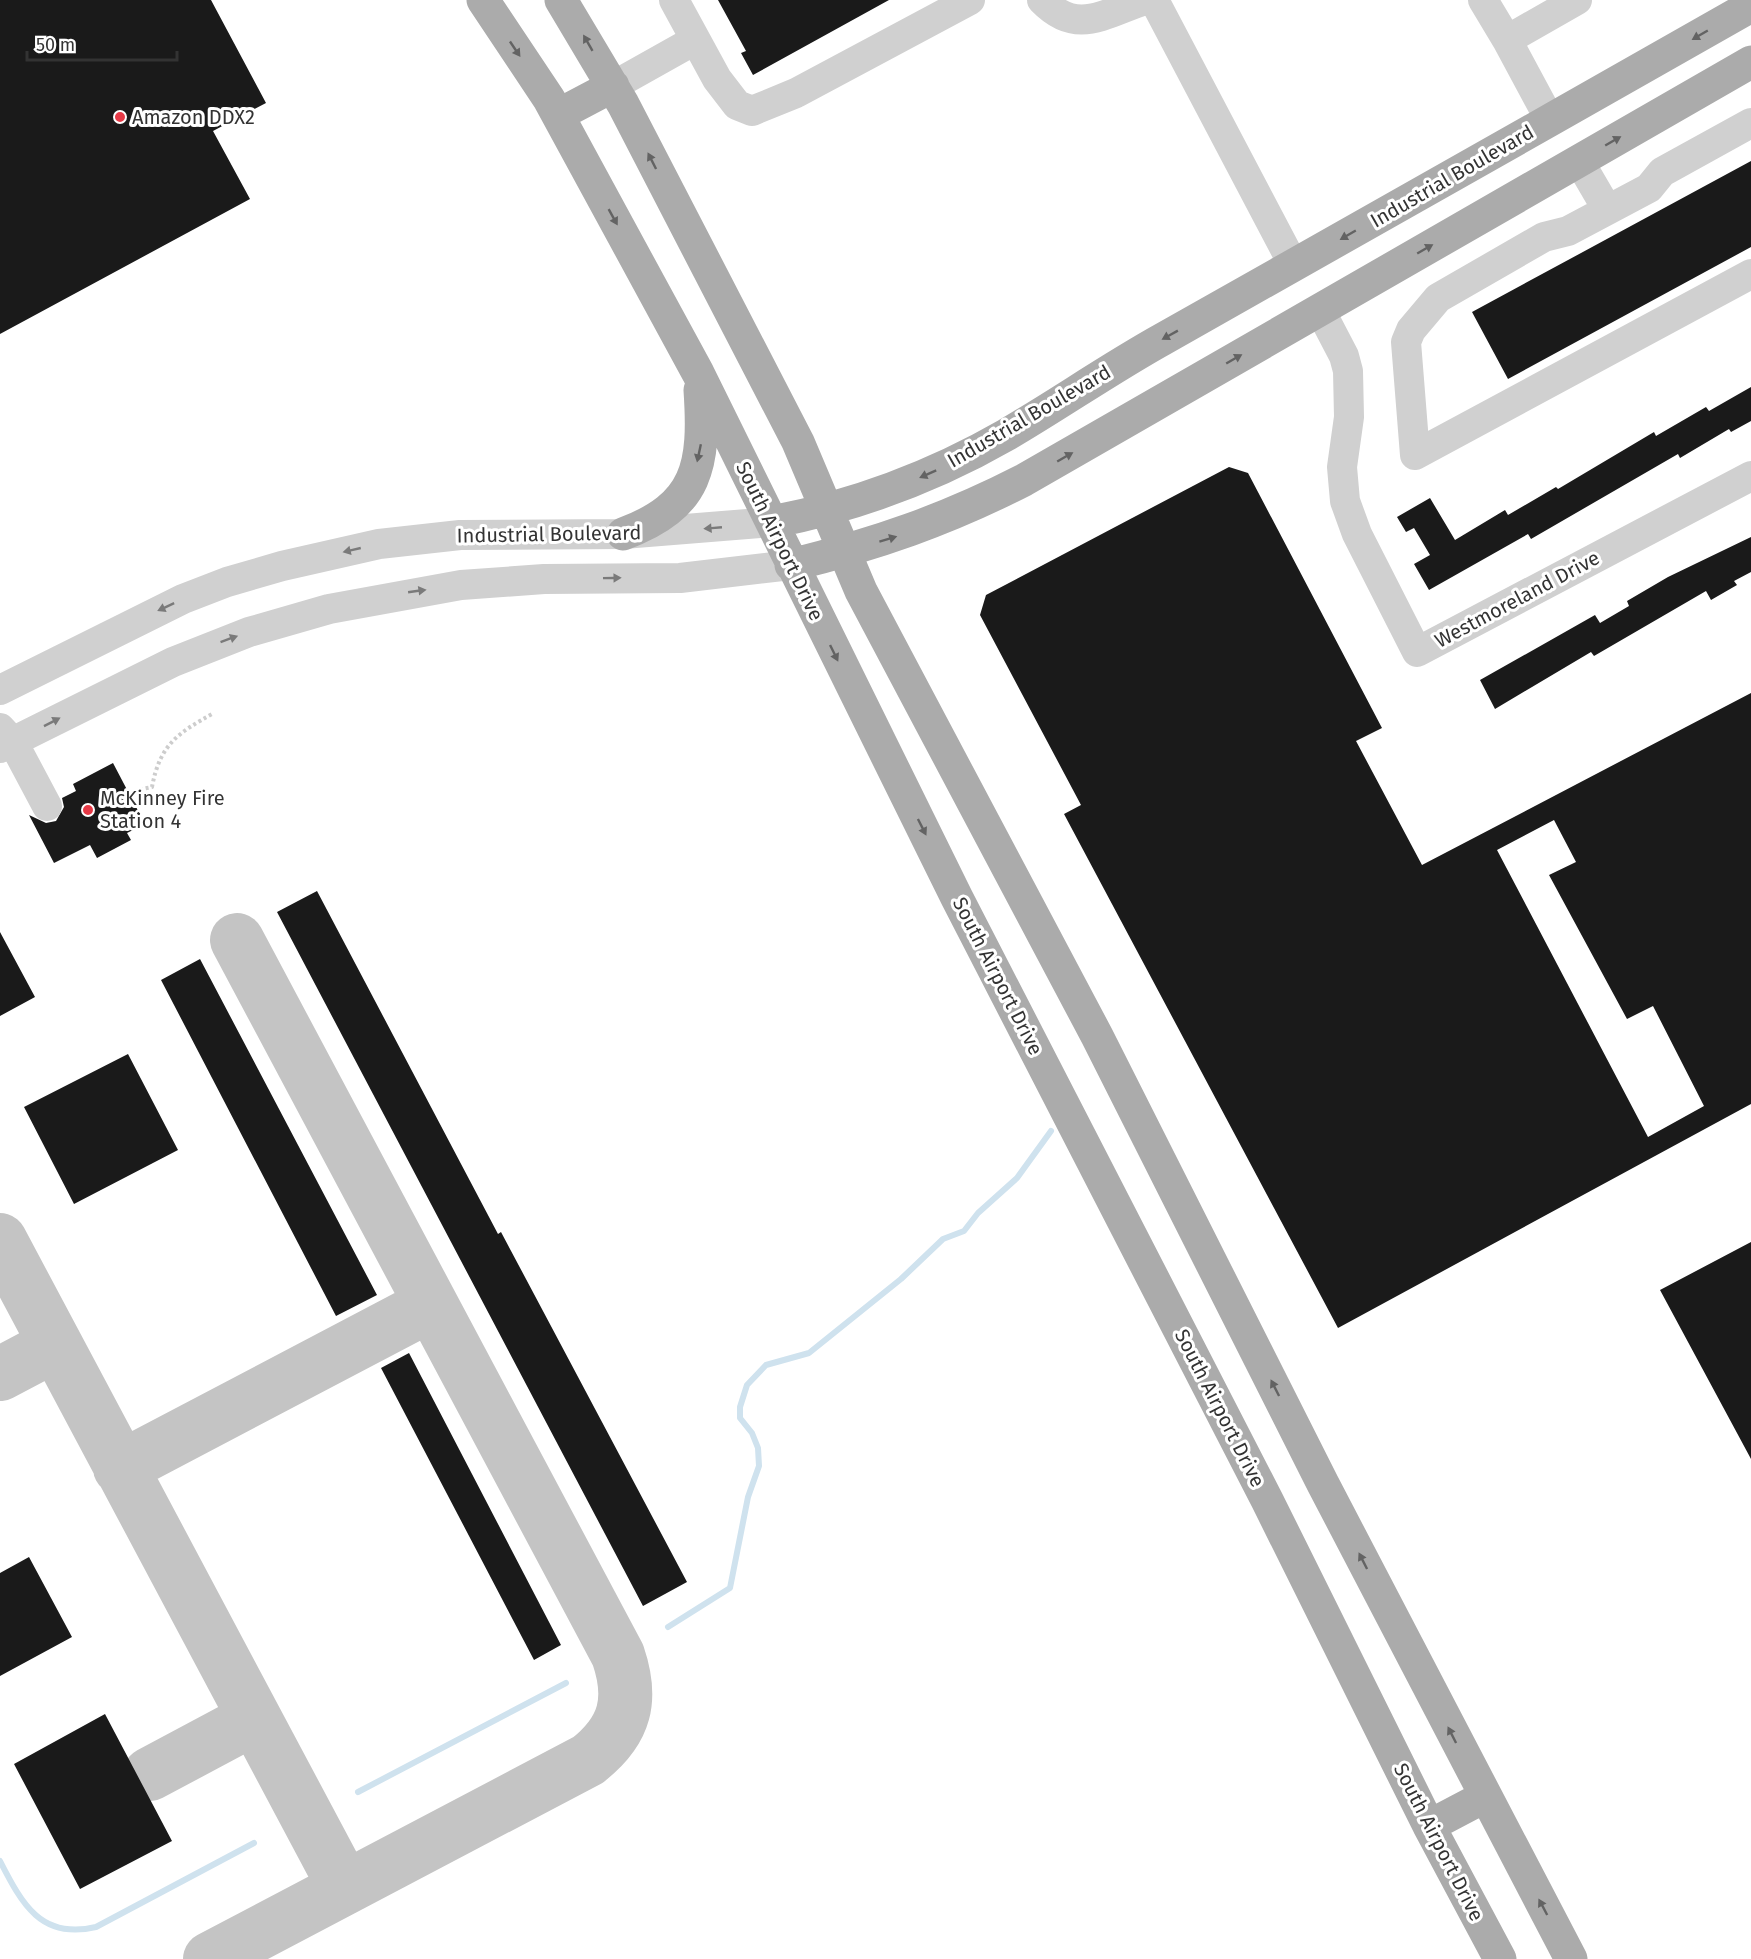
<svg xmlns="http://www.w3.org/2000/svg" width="1751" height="1959" font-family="'Fira Sans',sans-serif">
  <rect width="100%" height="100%" fill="#fff"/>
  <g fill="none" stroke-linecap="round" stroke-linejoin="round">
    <path stroke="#cfe2ee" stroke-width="6" d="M668 1627 730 1588 748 1497 759 1466 758 1448 752 1433 740 1418V1407L747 1385 766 1365 809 1353 901 1279 943 1239 964 1231 978 1213 1017 1178 1051 1131
      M358 1792 566 1683
      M0 1861C22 1904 41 1940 96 1927L254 1843"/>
    <path stroke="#c4c4c4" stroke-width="54" d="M0 1240 345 1888
      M0 1374 55 1345
      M120 1468 430 1305
      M150 1774 253 1719
      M210 1959 588 1760C626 1730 633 1699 618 1655L237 940"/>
  </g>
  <path fill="#1a1a1a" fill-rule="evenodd" d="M0 0H211L266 103 213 131 250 199 0 334Z
    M718 0H889L753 75 741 53 746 51Z
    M1751 161V247L1508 379 1472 312Z
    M1751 387V421L1731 432 1729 429 1680 458 1678 454 1531 539 1528 534 1429 590 1414 564 1430 555 1414 528 1406 532 1397 517 1430 498 1455 540 1505 510 1508 515 1556 487 1558 489 1654 432 1656 436 1706 407 1709 411Z
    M1229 467 1248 473 1382 728 1356 741 1422 865 1751 693V1104L1338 1328 1064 814 1081 805 980 615 986 595ZM1554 820 1576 862 1549 875 1627 1019 1653 1006 1704 1106 1648 1137 1497 850Z
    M1751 537V572L1734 581 1737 585 1711 600 1706 591 1594 656 1591 652 1495 709 1480 680 1595 615 1600 623 1629 606 1627 601 1668 577Z
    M113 763 145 824 127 833 131 840 97 858 90 845 54 863 29 815 46 823 56 821 64 807 62 798 76 791 73 784Z
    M317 891 498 1234 501 1232 687 1582 643 1606 277 912Z
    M0 932 35 997 0 1016Z
    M200 959 377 1295 336 1316 161 980Z
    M128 1054 178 1150 74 1204 24 1107Z
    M1751 1242V1459L1660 1290Z
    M409 1353 561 1645 534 1660 381 1368Z
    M29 1557 72 1637 0 1676V1573Z
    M105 1714 172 1841 80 1889 14 1764Z"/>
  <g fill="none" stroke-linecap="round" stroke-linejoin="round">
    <path stroke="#cdcdcd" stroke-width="4" stroke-dasharray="3 3" stroke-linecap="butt" d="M128 792 152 787C160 744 178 733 214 713"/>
    <path stroke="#d0d0d0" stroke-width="30" d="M674 0 717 79 737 105 752 111 796 93 970 0
      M1042 0C1077 36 1103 14 1145 0
      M1154 0 1294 266
      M1483 0 1507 40
      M613 86 695 40
      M1550 120 1507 40 1577 0
      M1751 123 1662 172 1649 188 1568 231 1544 237 1438 298 1411 330 1406 342 1415 455 1751 274
      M1579 161 1607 209
      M1320 310 1344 356 1348 371 1349 417 1342 467 1345 501 1357 534 1417 652 1751 476
      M0 690 183 599 227 582 282 566 379 544 460 535 623 534 772 522
      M0 728 13 742 47 806
      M0 748 173 662 249 632 329 609 461 585 544 579 680 578 791 565"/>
    <path stroke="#ababab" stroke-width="33" d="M483 0 549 99 698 373 957 898 1267 1500 1429 1826 1500 1959
      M561 0 623 104 798 442 861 591 1097 1036 1323 1484 1571 1959
      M558 115 613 86
      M772 522C854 506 933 477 1006 435 1059 404 1109 369 1163 339 1360 229 1555 117 1751 6
      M623 534C699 506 705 465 700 390
      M791 565C876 544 946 520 1024 480L1751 62
      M1429 1826 1484 1797"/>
  </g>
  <defs><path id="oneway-solid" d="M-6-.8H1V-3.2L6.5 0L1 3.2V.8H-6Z" transform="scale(1.5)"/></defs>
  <g fill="#636363">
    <use href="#oneway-solid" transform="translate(1700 35) rotate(150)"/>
    <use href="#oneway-solid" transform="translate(588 43) rotate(-120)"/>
    <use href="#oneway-solid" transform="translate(515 49) rotate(56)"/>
    <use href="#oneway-solid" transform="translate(1613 141) rotate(-30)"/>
    <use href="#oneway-solid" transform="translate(652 161) rotate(-117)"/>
    <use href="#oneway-solid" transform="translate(613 217) rotate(61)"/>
    <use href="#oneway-solid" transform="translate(1348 235) rotate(150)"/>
    <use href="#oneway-solid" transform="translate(1425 249) rotate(-30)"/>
    <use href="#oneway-solid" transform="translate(1170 335) rotate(151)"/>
    <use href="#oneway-solid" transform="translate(1234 359) rotate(-30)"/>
    <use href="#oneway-solid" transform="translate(699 453) rotate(102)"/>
    <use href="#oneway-solid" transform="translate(1065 457) rotate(-30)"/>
    <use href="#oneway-solid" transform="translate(928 474) rotate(156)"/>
    <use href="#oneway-solid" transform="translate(888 539) rotate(-17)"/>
    <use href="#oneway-solid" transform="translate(834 653) rotate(64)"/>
    <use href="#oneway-solid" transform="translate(922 827) rotate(63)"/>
    <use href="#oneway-solid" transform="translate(1275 1388) rotate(-117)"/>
    <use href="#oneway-solid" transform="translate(1363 1561) rotate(-117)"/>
    <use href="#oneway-solid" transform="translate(1452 1735) rotate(-117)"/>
    <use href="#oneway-solid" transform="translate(1543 1907) rotate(-118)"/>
  </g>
  <g fill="#7a7a7a">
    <use href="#oneway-solid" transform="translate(713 528) rotate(175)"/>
    <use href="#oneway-solid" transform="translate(352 550) rotate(167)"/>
    <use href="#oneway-solid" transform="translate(612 578) rotate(-1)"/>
    <use href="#oneway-solid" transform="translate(417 591) rotate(-8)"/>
    <use href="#oneway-solid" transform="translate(166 607) rotate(155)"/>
    <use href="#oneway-solid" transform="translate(229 639) rotate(-20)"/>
    <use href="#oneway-solid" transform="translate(52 722) rotate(-27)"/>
  </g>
  <g fill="#e63946" stroke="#fff" stroke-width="2">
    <circle cx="120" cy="117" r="6"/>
    <circle cx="88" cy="810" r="6"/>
  </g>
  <g text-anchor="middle" stroke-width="6" stroke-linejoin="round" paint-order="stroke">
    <g font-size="20" fill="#333" stroke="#fff" text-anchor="start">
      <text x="132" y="124">Amazon DDX2</text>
      <text x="100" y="805">McKinney Fire<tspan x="100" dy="23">Station 4</tspan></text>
    </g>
    <g font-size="20" fill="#333" stroke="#fff">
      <text transform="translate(1452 176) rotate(-30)" y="7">Industrial Boulevard</text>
      <text transform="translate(1029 416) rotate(-30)" y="7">Industrial Boulevard</text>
      <text transform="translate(549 534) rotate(-1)" y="7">Industrial Boulevard</text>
      <text transform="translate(780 541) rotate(64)" y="7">South Airport Drive</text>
      <text transform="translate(1517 599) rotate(-28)" y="7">Westmoreland Drive</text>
      <text transform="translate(998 976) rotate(63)" y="7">South Airport Drive</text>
      <text transform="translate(1220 1408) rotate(63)" y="7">South Airport Drive</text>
      <text transform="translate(1439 1842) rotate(63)" y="7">South Airport Drive</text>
    </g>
  </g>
  <path d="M27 51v9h150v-9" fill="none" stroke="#333333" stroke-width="3"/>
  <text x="36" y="51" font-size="18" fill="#333333" stroke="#ffffff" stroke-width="4.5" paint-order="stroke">50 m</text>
</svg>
